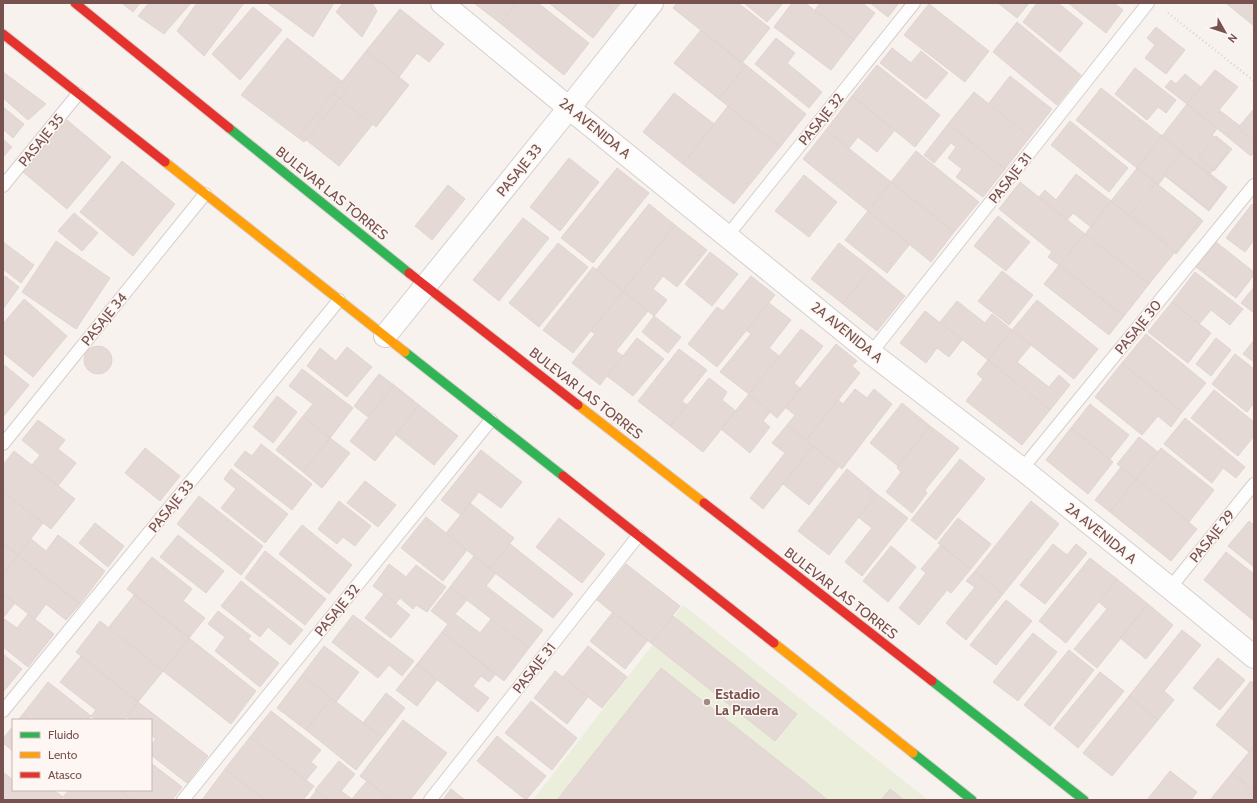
<svg xmlns="http://www.w3.org/2000/svg" width="1257" height="803" font-family="Cabin,sans-serif">
  <rect width="100%" height="100%" fill="#f8f2ef"/>
  <path fill="#eaeeda" d="M683 605 928 800H533Z"/>
  <path fill="#e5d9d6" stroke="#e1d4d1" d="M122 3H140L133 12Z
    M149 3H191L164 34 138 16Z
    M197 3H244L204 56 177 31Z
    M267 3H334L313 37Z
    M343 3H372L377 11 362 37 336 12Z
    M474 3H516L500 23Z
    M516 3H538L589 43 564 75 500 23Z
    M549 3H605L614 11 593 38Z
    M605 3H621L614 11Z
    M677 3H738L770 28 742 63 673 8Z
    M744 3H783L767 22Z
    M792 3H805L854 40 831 70 774 27Z
    M820 3H862L875 13 854 40 815 10Z
    M870 3H899L888 17Z
    M998 3H1029L1017 18Z
    M1037 3H1058L1083 23 1060 52 1023 22Z
    M1068 3H1114L1123 10 1106 33Z
    M1226 3H1254V26Z
    M929 4 989 51 965 82 904 35Z
    M253 7 282 30 240 80 212 54Z
    M400 9 444 44 429 62 417 53 399 77 366 51Z
    M1017 22 1081 75 1057 105 993 52Z
    M1156 27 1185 50 1166 74 1145 58 1155 45 1147 38Z
    M701 30 746 65 719 99 674 63Z
    M287 38 349 87 304 142 241 95Z
    M776 38 795 53 787 63 822 92 809 108 755 64Z
    M892 48 911 63 921 51 948 73 926 99 880 63Z
    M366 51 409 85 376 127 333 93Z
    M746 65 806 114 780 147 719 99Z
    M877 65 940 115 915 147 852 96Z
    M1135 68 1176 100 1166 113 1158 107 1147 120 1115 94Z
    M1215 70 1238 87 1219 110 1240 126 1254 109V152L1251 156 1187 104Z
    M3 72 46 104 28 120 3 98Z
    M1185 74 1201 87 1187 104 1165 87 1171 80 1176 84Z
    M1010 76 1052 109 1030 137 989 103Z
    M1101 88 1162 136 1137 168 1076 120Z
    M974 92 1030 137 1005 169 948 124Z
    M333 93 372 125 339 166 300 135Z
    M674 93 714 124 683 164 643 132Z
    M852 96 895 130 877 152 858 137 849 148 826 130Z
    M1187 104 1217 129 1212 135 1229 149 1210 174 1162 136Z
    M728 106 780 147 734 204 683 164Z
    M3 107 24 124 13 138 3 129Z
    M1254 109V141L1238 128Z
    M67 120 111 157 67 209 23 172Z
    M1070 121 1128 168 1109 192 1051 145Z
    M948 124 1005 169 983 197 956 177 962 169 948 158 956 147 951 143 934 163 924 155Z
    M826 130 891 182 868 211 803 159Z
    M1162 136 1227 187 1209 211 1165 176 1158 185 1137 168Z
    M1216 136 1232 149 1214 171 1198 158Z
    M3 139 12 147 3 157Z
    M916 151 979 202 954 232 891 182Z
    M1180 153 1225 188 1209 209 1164 174Z
    M569 158 599 182 560 231 530 207Z
    M122 161 175 204 133 256 80 212Z
    M617 168 649 193 593 263 561 238Z
    M1137 168 1201 219 1175 252 1111 201Z
    M1076 174 1111 201 1091 227 1073 213 1067 220 1039 197 1045 190 1056 200Z
    M804 175 837 202 809 237 775 211Z
    M891 182 954 232 931 262 868 211Z
    M1020 182 1085 234 1059 265 1048 257 1052 252 999 209Z
    M1156 183 1203 221 1176 254 1165 244 1167 242 1131 213Z
    M448 185 465 199 432 240 415 226Z
    M1111 201 1175 252 1149 284 1085 234Z
    M649 204 675 225 623 291 596 270Z
    M1252 204 1254 206V240L1245 252 1226 238Z
    M868 211 910 244 887 273 845 240Z
    M74 213 98 233 82 251 58 231Z
    M998 216 1030 242 1006 271 974 246Z
    M523 218 549 238 499 301 473 280Z
    M675 225 707 250 677 287 663 276 653 289 667 300 654 316 623 291Z
    M1085 234 1149 284 1124 316 1059 265Z
    M56 241 110 278 76 329 22 292Z
    M3 242 34 265 21 283 3 269Z
    M1216 242 1254 272V275L1236 298 1196 267Z
    M558 243 588 267 539 327 509 303Z
    M839 243 871 268 843 304 811 279Z
    M710 252 738 274 712 306 685 284Z
    M1059 265 1124 316 1109 335 1044 284Z
    M593 267 623 291 573 353 543 330Z
    M871 268 905 296 877 331 843 304Z
    M1002 271 1033 295 1009 325 978 301Z
    M1195 272 1243 309 1230 325 1211 310 1199 324 1172 302Z
    M5 276 19 287 3 309V279Z
    M751 276 775 295 717 367 688 344 717 307 723 311Z
    M1254 287V313L1241 303Z
    M623 291 648 311 616 351 623 356 600 385 572 363 595 334 591 331Z
    M24 299 67 336 33 377 3 353V324Z
    M1037 300 1098 349 1074 379 1012 330Z
    M957 301 985 323 992 314 1012 330 988 360 940 322Z
    M1172 302 1211 333 1188 363 1148 332Z
    M769 303 791 320 769 348 779 356 749 394 720 372 751 334 746 330Z
    M925 311 962 340 949 357 937 348 926 363 900 343Z
    M654 316 681 337 668 353 642 332Z
    M801 329 823 346 794 383 801 389 777 418 749 394Z
    M1012 330 1031 345 1017 362 1049 387 1059 375 1070 385 1050 410 988 360Z
    M1146 334 1206 383 1182 412 1122 363Z
    M637 338 664 359 633 396 607 376Z
    M1216 338 1231 350 1211 376 1196 364Z
    M1254 340V362L1243 354Z
    M836 344 857 361 852 366 860 373 806 440 787 425 795 415 785 407Z
    M84 360a14 14 0 1 1 28 0a14 14 0 1 1-28 0Z
    M347 347 372 367 347 397 307 366 320 348 336 361Z
    M679 349 707 370 682 401 687 405 670 426 638 401Z
    M1235 354 1254 369V403L1247 412 1212 384Z
    M988 360 1050 410 1022 445 966 401 983 379 977 374Z
    M1122 363 1182 412 1171 427 1158 416 1142 435 1095 397Z
    M3 364 29 385 3 417Z
    M302 369 353 408 330 438 303 416 313 404 289 386Z
    M379 374 394 385 368 417 354 406Z
    M709 378 727 392 722 400 736 411 703 452 670 426Z
    M394 385 419 405 375 461 350 441Z
    M855 389 867 398 874 389 892 404 842 469 806 440 838 400 843 404Z
    M1214 390 1254 422V436L1238 456 1191 418Z
    M749 394 770 412 763 421 770 427 750 453 721 429Z
    M277 396 297 412 273 443 253 427Z
    M902 403 930 426 898 466 870 443Z
    M1090 404 1129 435 1110 459 1071 428Z
    M419 405 458 436 434 465 396 435Z
    M303 416 330 438 303 472 276 450Z
    M1185 418 1245 467 1236 478 1223 468 1212 483 1164 444Z
    M38 420 65 440 58 449 76 463 58 486 32 465 40 455 22 440Z
    M787 425 813 446 763 509 750 498 785 453 772 443Z
    M930 426 959 448 925 490 927 493 912 513 886 492 901 472 897 468 898 466Z
    M1071 428 1113 462 1088 494 1046 460Z
    M1139 437 1158 452 1136 479 1117 464Z
    M330 438 350 453 322 488 303 472Z
    M261 444 312 484 292 510 234 465 245 451 252 456Z
    M813 446 839 466 809 505 783 484Z
    M145 448 180 476 160 501 125 473Z
    M1161 448 1214 490 1189 522 1136 479Z
    M481 450 522 482 501 508 479 492 461 515 441 500Z
    M14 451 75 499 51 529 3 492V465Z
    M960 459 985 479 936 540 911 520Z
    M1121 467 1136 479 1110 512 1095 500Z
    M231 469 288 514 265 543 221 508 236 489 224 479Z
    M847 469 877 494 829 555 798 531Z
    M1136 479 1197 529 1171 561 1110 512Z
    M365 481 396 505 378 527 347 503Z
    M3 492 43 523 18 555 3 543Z
    M877 494 908 518 862 576 845 562 872 528 858 517Z
    M199 496 263 546 241 575 177 524Z
    M339 501 371 526 355 546 343 537 337 544 318 529Z
    M1031 501 1059 524 1003 594 975 571Z
    M470 503 514 538 490 569 446 533Z
    M426 517 467 550 443 581 401 548Z
    M559 518 605 554 582 583 536 547Z
    M958 518 991 544 971 569 938 543Z
    M1249 521 1254 525V567L1228 546Z
    M95 523 124 546 108 567 79 543Z
    M302 525 352 565 329 594 279 554Z
    M58 535 105 571 80 604 18 555 31 539 46 551Z
    M178 535 224 571 206 593 160 557Z
    M3 543 18 555 3 574Z
    M510 544 573 594 553 618 490 569Z
    M1053 544 1067 555 1076 544 1087 553 1045 604 1020 585Z
    M941 545 971 569 951 593 947 590 919 625 899 608 926 573 921 569Z
    M891 546 916 567 888 602 863 581Z
    M265 551 326 599 305 625 245 578Z
    M1226 552 1254 574V621L1204 580Z
    M18 555 80 604 66 620 46 604 35 619 3 594V574Z
    M474 556 496 573 486 586 543 630 529 648 450 587Z
    M152 557 192 589 183 601 205 618 189 638 127 589Z
    M1090 558 1117 579 1066 643 1039 621Z
    M389 564 406 577 416 565 446 587 427 612 416 605 413 609 400 598 396 603 373 586Z
    M626 564 680 606 651 643 597 600Z
    M975 571 1003 594 966 640 946 623 975 587 966 581Z
    M1117 579 1148 604 1097 668 1074 649 1107 609 1099 602Z
    M241 581 303 630 290 645 268 627 260 637 221 606Z
    M450 587 467 600 455 614 480 633 491 619 529 648 504 681 442 632 448 624 431 611Z
    M3 594 15 603 3 618 17 628 28 614 54 634 28 667 3 647Z
    M135 594 189 638 163 671 109 627Z
    M384 594 410 615 391 638 365 618Z
    M1006 600 1032 621 996 665 970 645Z
    M1148 604 1173 625 1146 659 1120 638Z
    M218 611 251 636 248 639 279 663 260 687 215 651 225 637 208 624Z
    M613 612 648 640 625 669 590 641Z
    M353 615 414 661 402 676 389 665 378 678 332 642Z
    M673 616 797 714 775 741 651 643Z
    M100 621 163 671 138 702 76 652Z
    M1182 630 1201 645 1164 691 1174 700 1158 720 1129 696Z
    M442 632 496 674 489 682 481 676 473 686 489 698 478 712 417 664Z
    M1033 633 1057 652 1018 701 993 682Z
    M189 638 256 691 231 724 163 671Z
    M324 646 359 672 336 702 302 675Z
    M588 646 627 677 602 708 563 677Z
    M1069 650 1094 670 1050 726 1024 705Z
    M3 654 22 669 3 692Z
    M81 656 138 702 124 720H96L91 716 96 710 60 682Z
    M1218 658 1245 680 1220 710 1193 688Z
    M417 664 437 680 417 706 396 690Z
    M661 668 828 800H557Z
    M555 671 588 697 567 724 534 698Z
    M1100 672 1124 691 1078 748 1054 728Z
    M302 675 331 698 306 730 277 708Z
    M1251 681 1254 684V746L1249 752 1216 725Z
    M48 682 91 716 88 720H31L23 714Z
    M386 693 405 708 382 737 363 723Z
    M1129 696 1158 720 1112 776 1083 753Z
    M331 698 382 737 356 770 306 730Z
    M531 701 577 738 552 770 505 733Z
    M138 702 208 756 187 783 151 755V745L156 739 151 735V720H132L127 717Z
    M271 711 321 750 311 762 317 767 306 780 250 737Z
    M23 714 31 720H18Z
    M403 720 447 753 410 800H392L360 776Z
    M13 726V751L3 743V739Z
    M497 736 546 776 526 800 477 761Z
    M250 737 314 786 303 800H265L225 769Z
    M1254 746V791L1232 773Z
    M339 761 355 774 341 791 352 799 367 781 392 800H328L315 790Z
    M151 763 182 787 172 800H132L119 790H151Z
    M225 769 265 800H202Z
    M1170 771 1197 792 1191 800H1147Z
    M3 772 13 780V790H54L63 797 61 800H3Z
    M1232 773 1254 791V798L1253 800H1210Z
    M451 789 465 800H443Z
    M890 789 904 800H881Z
    M69 790H119L132 800H66L63 797Z
    M316 791 328 800H309Z"/>
  <g fill="none" stroke-linecap="round" stroke-linejoin="round">
    <g stroke="#d7cecc" stroke-width="14">
      <path id="lane" d="M3 186 78 94
        M728 235 914 3
        M871 353 1148 3
        M3 444 205 194
        M1022 469 1254 185
        M1170 588 1254 484
        M3 711 339 300
        M183 800 491 420
        M430 800 638 536"/>
    </g>
    <g stroke="#d7cecc" stroke-width="24">
      <path id="street" d="M442 3 569 108 871 353 1022 469 1170 588 1254 657
        M385 336 569 108 652 3"/>
    </g>
    <g stroke="#d9cfcd" stroke-width="11">
      <path id="fast" d="M229 128 409 273
        M405 352 563 476
        M932 681 1084 800
        M913 753 972 800"/>
    </g>
    <g stroke="#d9cfcd" stroke-width="11">
      <path id="slow" d="M165 162 405 352
        M578 405 704 503
        M774 643 913 753"/>
    </g>
    <g stroke="#d9cfcd" stroke-width="11">
      <path id="jam" d="M75 3 229 128
        M3 34 165 162
        M409 273 578 405
        M563 476 774 643
        M704 503 932 681"/>
    </g>
    <path stroke="#dad1d0" stroke-width="2.5" stroke-dasharray="1 3" stroke-linecap="butt" d="M1168 13 1254 81"/>
    <use href="#lane" stroke="#fefdfd" stroke-width="12"/>
    <use href="#street" stroke="#fefdfd" stroke-width="22"/>
    <use href="#fast" stroke="#30b455" stroke-width="9"/>
    <use href="#slow" stroke="#ff9f0a" stroke-width="9"/>
    <use href="#jam" stroke="#e5322d" stroke-width="9"/>
  </g>
  <circle fill="#a48a87" stroke="#fef6f2" stroke-width="1.5" cx="707" cy="702" r="4"/>
  <g text-anchor="middle" stroke-width="3" stroke-linejoin="round" paint-order="stroke">
    <g font-size="14" fill="#77524f" stroke="#fef6f2">
      <text transform="translate(821 119) rotate(-51)" y="5">PASAJE 32</text>
      <text transform="translate(595 128) rotate(39)" y="5">2A AVENIDA A</text>
      <text transform="translate(41 140) rotate(-51)" y="5">PASAJE 35</text>
      <text transform="translate(519 170) rotate(-51)" y="5">PASAJE 33</text>
      <text transform="translate(1010 178) rotate(-52)" y="5">PASAJE 31</text>
      <text transform="translate(332 193) rotate(39)" y="5">BULEVAR LAS TORRES</text>
      <text transform="translate(104 319) rotate(-51)" y="5">PASAJE 34</text>
      <text transform="translate(1138 327) rotate(-51)" y="5">PASAJE 30</text>
      <text transform="translate(847 332) rotate(39)" y="5">2A AVENIDA A</text>
      <text transform="translate(586 393) rotate(38)" y="5">BULEVAR LAS TORRES</text>
      <text transform="translate(171 506) rotate(-51)" y="5">PASAJE 33</text>
      <text transform="translate(1101 533) rotate(39)" y="5">2A AVENIDA A</text>
      <text transform="translate(1212 536) rotate(-51)" y="5">PASAJE 29</text>
      <text transform="translate(841 593) rotate(38)" y="5">BULEVAR LAS TORRES</text>
      <text transform="translate(337 610) rotate(-51)" y="5">PASAJE 32</text>
      <text transform="translate(534 668) rotate(-52)" y="5">PASAJE 31</text>
    </g>
    <g font-size="14" font-weight="bold" fill="#77524f" stroke="#fef6f2" text-anchor="start">
      <text x="715" y="699">Estadio<tspan x="715" dy="16">La Pradera</tspan></text>
    </g>
  </g>
  <rect width="1257" height="803" fill="none" stroke="#77524f" stroke-width="8"/>
  <rect x="12" y="719" width="140" height="72" fill="#fef6f2" stroke="#c8b4b1"/>
  <rect x="20" y="732" width="20" height="6" fill="#30b455" stroke="#c8b4b1"/>
  <text x="48" y="739" font-size="12" fill="#77524f">Fluido</text>
  <rect x="20" y="752" width="20" height="6" fill="#ff9f0a" stroke="#c8b4b1"/>
  <text x="48" y="759" font-size="12" fill="#77524f">Lento</text>
  <rect x="20" y="772" width="20" height="6" fill="#e5322d" stroke="#c8b4b1"/>
  <text x="48" y="779" font-size="12" fill="#77524f">Atasco</text>
  <g transform="translate(1225 32) rotate(129)" stroke="#fef6f2" stroke-width="3" paint-order="stroke">
  <path d="M0-3L7 15L0 10L-7 15Z" fill="#77524f"/>
  <text y="-6" font-size="11" font-weight="bold" text-anchor="middle" fill="#77524f">N</text>
  </g>
</svg>
